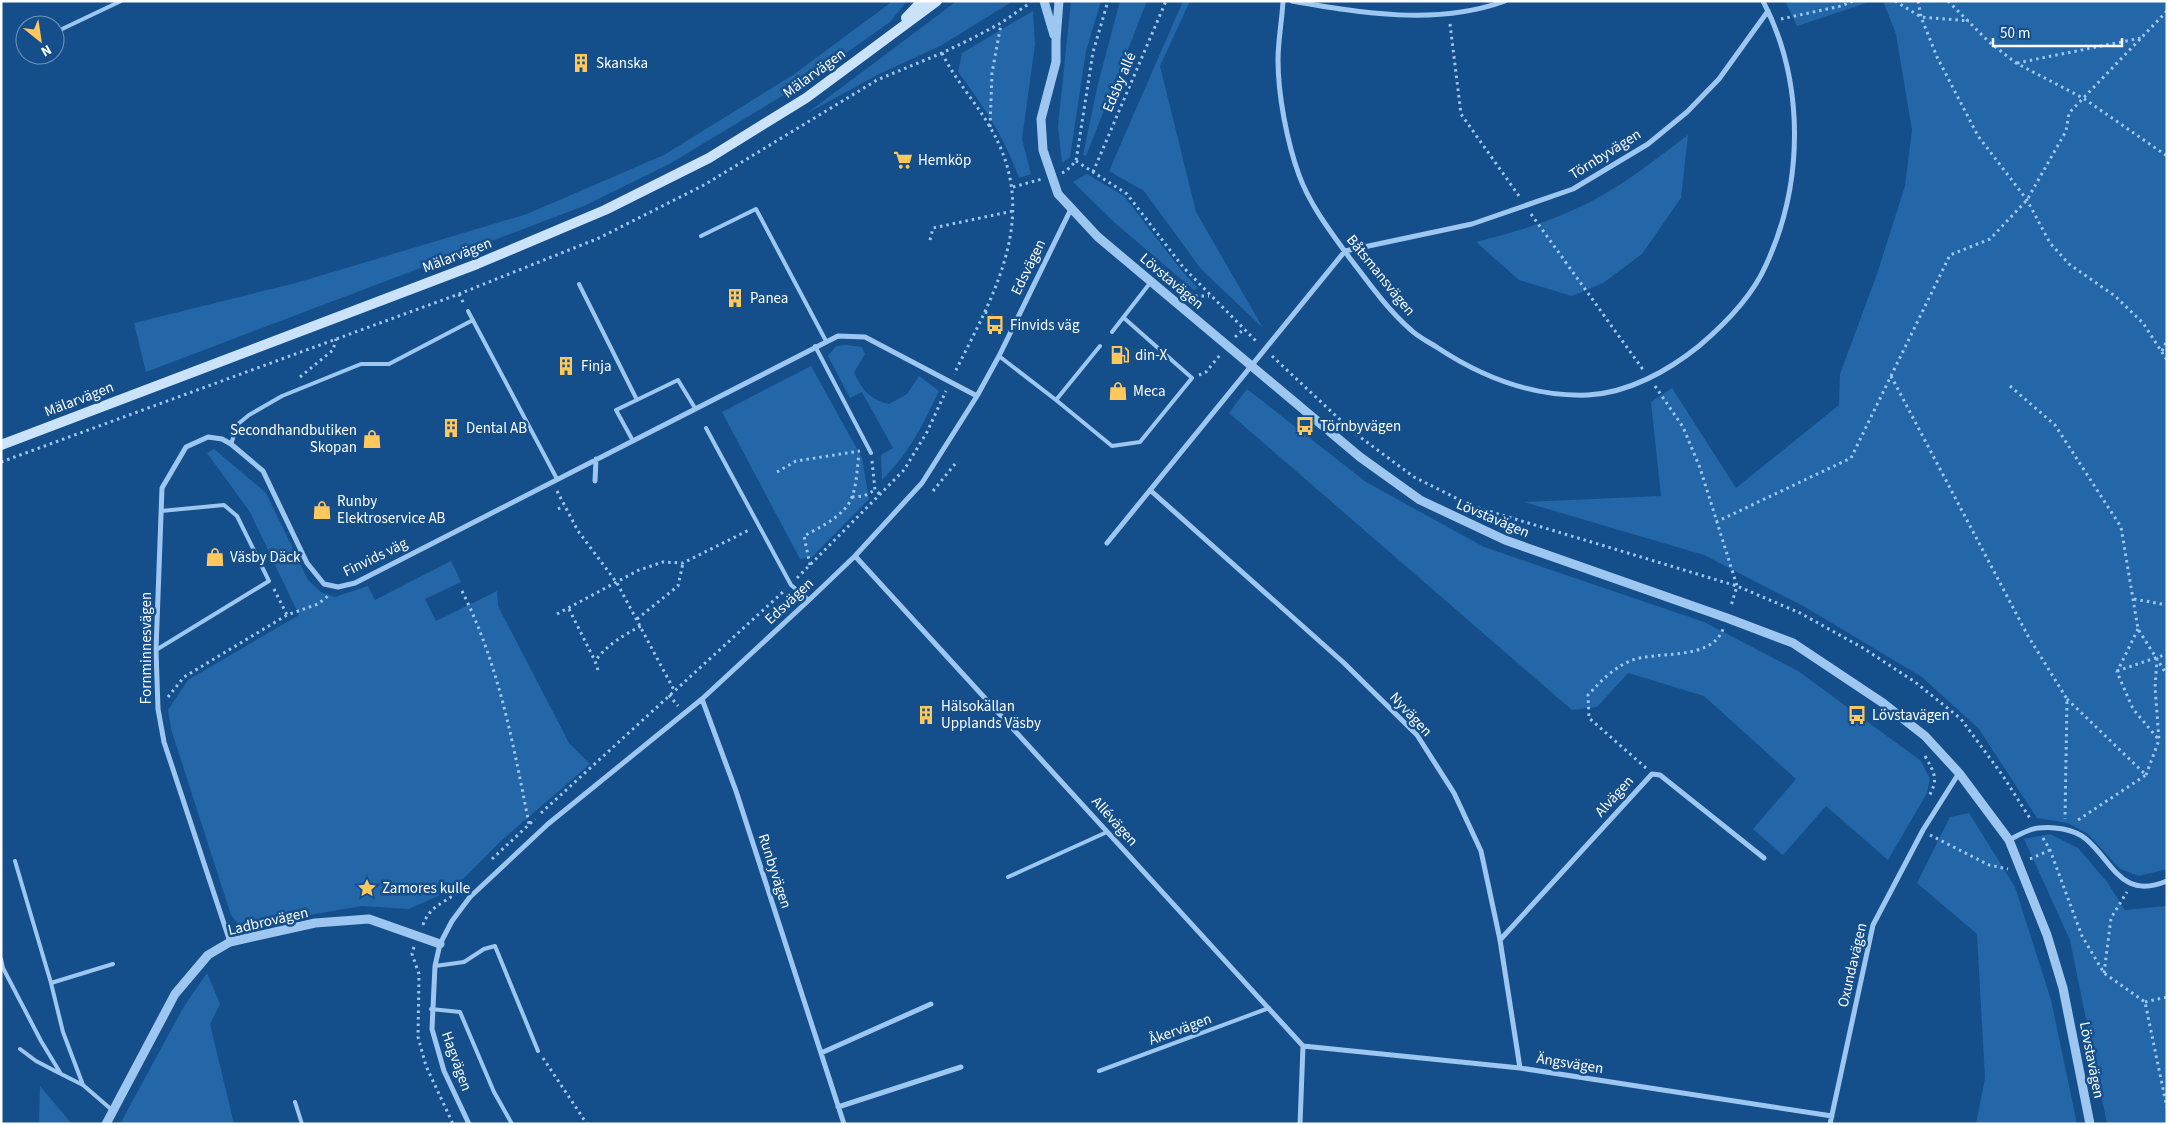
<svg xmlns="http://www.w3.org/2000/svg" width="2168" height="1125" font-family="'Source Sans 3',sans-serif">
  <rect width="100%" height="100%" fill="#144f8b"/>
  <path fill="#2367a8" d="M893 1H907L890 22 802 84 671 163 584 206 146 372 134 323 296 283 527 214 664 155 793 75Z
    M957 1H1013L942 45 877 75 806 114Z
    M1071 1H1101L1086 51 1070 157 1062 163 1058 126Z
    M1120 1H1147L1086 156 1083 155 1098 84Z
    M1183 1H1190L1160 66 1196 212 1263 328 1201 269 1144 191 1109 171Z
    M1785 1H1872L1797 26Z
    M1883 1H2167V869L2139 876 2120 869 2088 834 2068 823 2037 818 1979 729 1922 677 1805 607 1704 555 1524 502 1661 496 1651 402 1672 388 1736 488 1839 405 1840 374 1877 274 1905 186 1912 130 1896 34Z
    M1033 11 1035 44 1022 139 1031 174 1019 178C1004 136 984 107 958 72L962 53Z
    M1688 135 1681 198 1642 254 1603 283 1572 296 1519 280 1476 242C1509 234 1542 224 1573 210 1615 192 1652 162 1688 135Z
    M1087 174 1124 196 1181 270 1198 288 1194 290 1115 223 1073 182Z
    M846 345 862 347 865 354 854 372C862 390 870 400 889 404L907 394 919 376 939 391C922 426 910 452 882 480L881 455 893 448 862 392 850 398 828 356 836 346Z
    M811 366 862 458 869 499 812 557 800 559 722 412Z
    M1247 389 1366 482 1484 547 1704 622 1798 671 1921 761 1930 779 1927 793 1888 860 1826 806 1783 855 1753 829 1796 779 1704 696 1628 673 1597 707 1572 710 1229 413Z
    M214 449 266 493 308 580 321 592 335 597 368 586 375 600 451 561 461 582 425 599 436 621 497 591 498 606 569 743 590 764 503 839 453 889 409 909 362 906 241 927 231 915 171 729 168 710 188 680 299 615 250 512 207 453Z
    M1969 813 2015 887 2051 1000 2077 1124H1976L1985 1078 1977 934 1917 883 1950 817Z
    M2050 834 2078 848 2107 882 2125 910 2167 906V1124H2107L2070 940 2024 839Z
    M207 973 220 1004 210 1024 234 1124H120L183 1008Z
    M40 1086 72 1124H39Z"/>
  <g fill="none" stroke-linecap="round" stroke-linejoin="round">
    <path stroke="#9dc7f0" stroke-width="3" stroke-dasharray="2.5 4" stroke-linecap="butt" d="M1895 1 1921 17 1969 21
      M1918 1 1921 17 1937 57 1978 136 2027 200 2050 243 2069 264 2115 296 2143 323 2167 360
      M1948 1 1989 42 2016 63 2083 98 2167 156
      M1781 19 1841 6 1853 1
      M1450 24 1461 114 1519 196
      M942 53C955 80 975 101 990 127 1042 215 994 294 954 374
      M2017 63 2141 38
      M990 127 992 73 1001 24
      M1076 161 1127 194 1183 267 1258 343
      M1093 172 1166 1
      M1062 173 1066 171 1076 161 1093 52 1108 1
      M1013 187 1042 179
      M1531 214 1644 371
      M930 240 933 228 1013 211
      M459 294 464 304
      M1195 296H1209
      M985 312 998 319
      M1235 337 1244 329
      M2162 351 2167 340
      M1272 356 1351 430
      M1199 375 1206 372 1220 355
      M1891 376 2028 636 2067 699 2065 819
      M300 377 333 350 336 339
      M1655 386 1683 427 1700 468 1737 586 1731 606
      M2010 386 2055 425 2121 527 2138 629 2167 675
      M1356 434 1414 477 1472 506 1737 586 1800 613 1863 648 1915 682 1961 719 2003 776 2031 820
      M872 461 875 490 881 495
      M1 462 459 294 599 238 704 185 877 80 942 53 973 38 1001 23 1030 3
      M777 472 796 461 860 451
      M557 491 578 531 617 583 674 690
      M933 491 955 464
      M852 497 864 496 875 490
      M558 509 564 506
      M1716 522 1851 458 1950 255 1990 239 2027 200 2066 131 2069 113 2167 11
      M810 565 804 536C820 527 845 516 852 497 857 484 857 467 859 454
      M797 578 904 470 927 432 946 391
      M274 589 287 615
      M462 591C499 665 513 743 529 824
      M2134 599 2167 605
      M569 609 595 661
      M557 614 639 570 663 562 683 563 751 529
      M637 619 678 586 683 563
      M2138 629 2117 672 2133 709 2159 740
      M598 670 595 661C608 644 622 636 641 626
      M2117 671 2167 654
      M669 695 678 706
      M168 697 184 677 287 615 318 604 328 596
      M2067 699 2146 775 2075 822
      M1925 756C1934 772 1939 779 1929 796
      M1646 768 1589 718 1588 695C1601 681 1612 669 1630 661 1655 650 1711 662 1723 629
      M2146 775 2159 740 2155 687 2157 660
      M541 813 784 591
      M1930 835 1989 865 2008 869
      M2043 838 2050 850 2082 936 2104 973 2145 1002 2167 1108
      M492 859 535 819
      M2030 859 2050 850
      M423 925C429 907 443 903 457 893
      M414 947 412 954 419 974 418 1037 426 1066 453 1124
      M2104 973 2111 918 2127 892
      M2145 1002 2167 997
      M543 1058 587 1124"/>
    <path stroke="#9dc7f0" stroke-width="4" d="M60 30 121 1
      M701 236 756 209 826 341
      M579 284 637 400
      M468 311 557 479
      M1112 332 1150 283
      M815 346 871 453
      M999 356 1056 400 1100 346
      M1056 400 1112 446 1140 442 1192 378 1124 318
      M706 428 791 585 809 600
      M633 441 616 410 678 380 695 408
      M231 444 238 424 249 415 282 396 361 364H389L473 320
      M156 650 269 581 237 516 224 505 161 511
      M15 861 51 983 63 1032 83 1085 112 1110
      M1008 877 1107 832
      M1 959 3 968 41 1041 61 1074 83 1085
      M435 966 464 962 484 949 495 946 538 1051
      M51 983 113 964
      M431 1009 460 1012 494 1092 512 1124
      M20 1049 36 1061 59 1073
      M1099 1071 1269 1008
      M295 1102 302 1124"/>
    <path stroke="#9dc7f0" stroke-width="5" d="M1283 1C1282 21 1278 40 1278 60 1278 95 1287 142 1299 175 1310 205 1330 231 1349 257 1368 282 1387 309 1411 330 1418 337 1429 342 1438 348 1482 377 1534 397 1588 395 1628 393 1668 371 1699 346 1725 324 1752 297 1766 265 1804 183 1805 82 1763 1
      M1292 1C1361 13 1437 26 1505 1
      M595 481 596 459
      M1150 490 1344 663 1417 735 1454 793 1481 851 1500 940 1520 1068
      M1107 543 1345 251 1472 224 1573 189 1648 144 1687 112 1719 79 1768 11
      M855 556 1303 1046 1300 1124
      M702 699 736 791 844 1124
      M2009 840C2017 836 2028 829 2038 828 2053 826 2074 829 2086 839 2114 863 2121 900 2167 881
      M1500 940 1652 774 1660 775 1764 858
      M230 942 164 742 158 709 156 650 162 488 186 447 208 437 222 439 231 444 263 471 307 563 324 584 338 587 355 583 838 336 865 337 977 396
      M1303 1046 1520 1068 1832 1116
      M821 1053 931 1004
      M838 1107 961 1067
      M469 1124 444 1071 432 1029 435 966 440 944 452 921 470 897 548 824 702 699 809 600 855 556 922 483 977 396 999 356 1071 209
      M1830 1124 1873 925 1923 830 1959 773"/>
    <path stroke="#9dc7f0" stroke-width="9" d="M1044 1 1054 35
      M1059 1 1056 40V62L1041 119 1043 150 1058 194 1098 237 1360 457 1420 500 1505 540 1727 618 1793 643 1883 703 1925 736 1959 773 2009 840 2047 935 2063 988 2090 1124
      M106 1124 175 994 208 955 230 942 315 923 369 919 440 944"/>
    <path stroke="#cbe2fb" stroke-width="10" d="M906 18 922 1
      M1 445 477 264 605 210 709 158 806 98 937 1"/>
  </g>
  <defs>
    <g id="building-bare" transform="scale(1.5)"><path d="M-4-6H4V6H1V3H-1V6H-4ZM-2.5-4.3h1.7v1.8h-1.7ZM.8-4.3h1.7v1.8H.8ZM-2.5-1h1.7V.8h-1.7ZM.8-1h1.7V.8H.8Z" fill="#ffc75c" stroke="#144f8b" stroke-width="2.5" paint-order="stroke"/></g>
    <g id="supermarket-bare" transform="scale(1.5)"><path d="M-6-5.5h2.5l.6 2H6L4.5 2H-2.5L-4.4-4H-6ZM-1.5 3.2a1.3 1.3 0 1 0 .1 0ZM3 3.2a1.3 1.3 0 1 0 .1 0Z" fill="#ffc75c" stroke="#144f8b" stroke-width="2.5" paint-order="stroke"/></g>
    <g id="bus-bare" transform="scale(1.5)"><path d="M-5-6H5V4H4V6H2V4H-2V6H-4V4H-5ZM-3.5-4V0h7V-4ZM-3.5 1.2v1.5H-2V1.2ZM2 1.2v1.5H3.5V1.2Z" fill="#ffc75c" stroke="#144f8b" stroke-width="2.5" paint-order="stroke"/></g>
    <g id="fuel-bare" transform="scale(1.5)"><path d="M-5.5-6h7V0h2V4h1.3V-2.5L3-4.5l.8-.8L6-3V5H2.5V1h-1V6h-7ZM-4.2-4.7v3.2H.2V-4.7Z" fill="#ffc75c" stroke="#144f8b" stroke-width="2.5" paint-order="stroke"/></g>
    <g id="shop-bare" transform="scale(1.5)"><path d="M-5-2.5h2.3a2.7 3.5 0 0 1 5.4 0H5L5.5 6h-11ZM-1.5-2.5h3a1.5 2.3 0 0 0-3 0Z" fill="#ffc75c" stroke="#144f8b" stroke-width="2.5" paint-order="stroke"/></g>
    <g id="sight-bare" transform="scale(1.5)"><path d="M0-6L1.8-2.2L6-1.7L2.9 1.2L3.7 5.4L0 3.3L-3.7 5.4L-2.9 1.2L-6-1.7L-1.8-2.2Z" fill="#ffc75c" stroke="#144f8b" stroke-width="2.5" paint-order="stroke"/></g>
  </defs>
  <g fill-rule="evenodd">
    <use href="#building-bare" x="581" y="63"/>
    <use href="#supermarket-bare" x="903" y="160"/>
    <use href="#building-bare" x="735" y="298"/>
    <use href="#bus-bare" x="995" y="325"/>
    <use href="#fuel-bare" x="1120" y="355"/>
    <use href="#building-bare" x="566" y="366"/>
    <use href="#shop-bare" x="1118" y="391"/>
    <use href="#bus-bare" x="1305" y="426"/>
    <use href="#building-bare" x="451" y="428"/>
    <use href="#shop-bare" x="372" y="439"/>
    <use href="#shop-bare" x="322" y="510"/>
    <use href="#shop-bare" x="215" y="557"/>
    <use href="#building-bare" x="926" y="715"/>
    <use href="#bus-bare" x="1857" y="715"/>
    <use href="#sight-bare" x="367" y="888"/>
  </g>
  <g text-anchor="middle" stroke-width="5" stroke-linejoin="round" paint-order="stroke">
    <g font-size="15" fill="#fff" stroke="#144f8b" text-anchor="start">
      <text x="596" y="68">Skanska</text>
      <text x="918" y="165">Hemköp</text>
      <text x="750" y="303">Panea</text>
      <text x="1010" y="330">Finvids väg</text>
      <text x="1135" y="360">din-X</text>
      <text x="581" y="371">Finja</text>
      <text x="1133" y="396">Meca</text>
      <text x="1320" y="431">Törnbyvägen</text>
      <text x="466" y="433">Dental AB</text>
      <text x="357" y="435" text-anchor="end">Secondhandbutiken<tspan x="357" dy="17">Skopan</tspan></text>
      <text x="337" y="506">Runby<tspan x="337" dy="17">Elektroservice AB</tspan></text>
      <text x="230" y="562">Väsby Däck</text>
      <text x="941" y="711">Hälsokällan<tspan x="941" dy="17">Upplands Väsby</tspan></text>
      <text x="1872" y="720">Lövstavägen</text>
      <text x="382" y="893">Zamores kulle</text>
    </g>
    <g font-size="15" fill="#fff" stroke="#144f8b">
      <text transform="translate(814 73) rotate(-36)" y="5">Mälarvägen</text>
      <text transform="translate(1119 82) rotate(-67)" y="5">Edsby allé</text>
      <text transform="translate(1605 154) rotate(-32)" y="5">Törnbyvägen</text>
      <text transform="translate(457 255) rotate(-21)" y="5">Mälarvägen</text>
      <text transform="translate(1028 267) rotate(-64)" y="5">Edsvägen</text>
      <text transform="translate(1381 275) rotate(51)" y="5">Båtsmansvägen</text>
      <text transform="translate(1172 281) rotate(40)" y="5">Lövstavägen</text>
      <text transform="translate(79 399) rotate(-21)" y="5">Mälarvägen</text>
      <text transform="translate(1493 518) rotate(23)" y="5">Lövstavägen</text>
      <text transform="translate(375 557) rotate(-26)" y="5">Finvids väg</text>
      <text transform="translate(789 601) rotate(-43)" y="5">Edsvägen</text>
      <text transform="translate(146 648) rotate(-90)" y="5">Fornminnesvägen</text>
      <text transform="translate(1411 714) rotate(47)" y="5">Nyvägen</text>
      <text transform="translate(1614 796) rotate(-48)" y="5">Alvägen</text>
      <text transform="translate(1115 821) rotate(48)" y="5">Allévägen</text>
      <text transform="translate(775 871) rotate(72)" y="5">Runbyvägen</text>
      <text transform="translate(268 921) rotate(-13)" y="5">Ladbrovägen</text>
      <text transform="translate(1852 965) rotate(-77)" y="5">Oxundavägen</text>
      <text transform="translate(1180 1029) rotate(-20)" y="5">Åkervägen</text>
      <text transform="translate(2092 1060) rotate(79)" y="5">Lövstavägen</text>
      <text transform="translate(457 1061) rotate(70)" y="5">Hagvägen</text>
      <text transform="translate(1570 1063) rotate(9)" y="5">Ängsvägen</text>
    </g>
  </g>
  <rect width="2168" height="1125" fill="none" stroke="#ffffff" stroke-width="5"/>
  <g transform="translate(40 40) rotate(150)"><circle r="24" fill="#144f8b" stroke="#7295b9"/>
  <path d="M0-4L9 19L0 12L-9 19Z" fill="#ffc75c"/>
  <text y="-8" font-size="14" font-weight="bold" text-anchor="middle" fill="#ffffff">N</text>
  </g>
  <path d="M1993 38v8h129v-8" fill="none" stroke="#ffffff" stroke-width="2.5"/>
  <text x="2000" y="38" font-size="15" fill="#ffffff" stroke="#144f8b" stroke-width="4" paint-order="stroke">50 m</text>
</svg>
